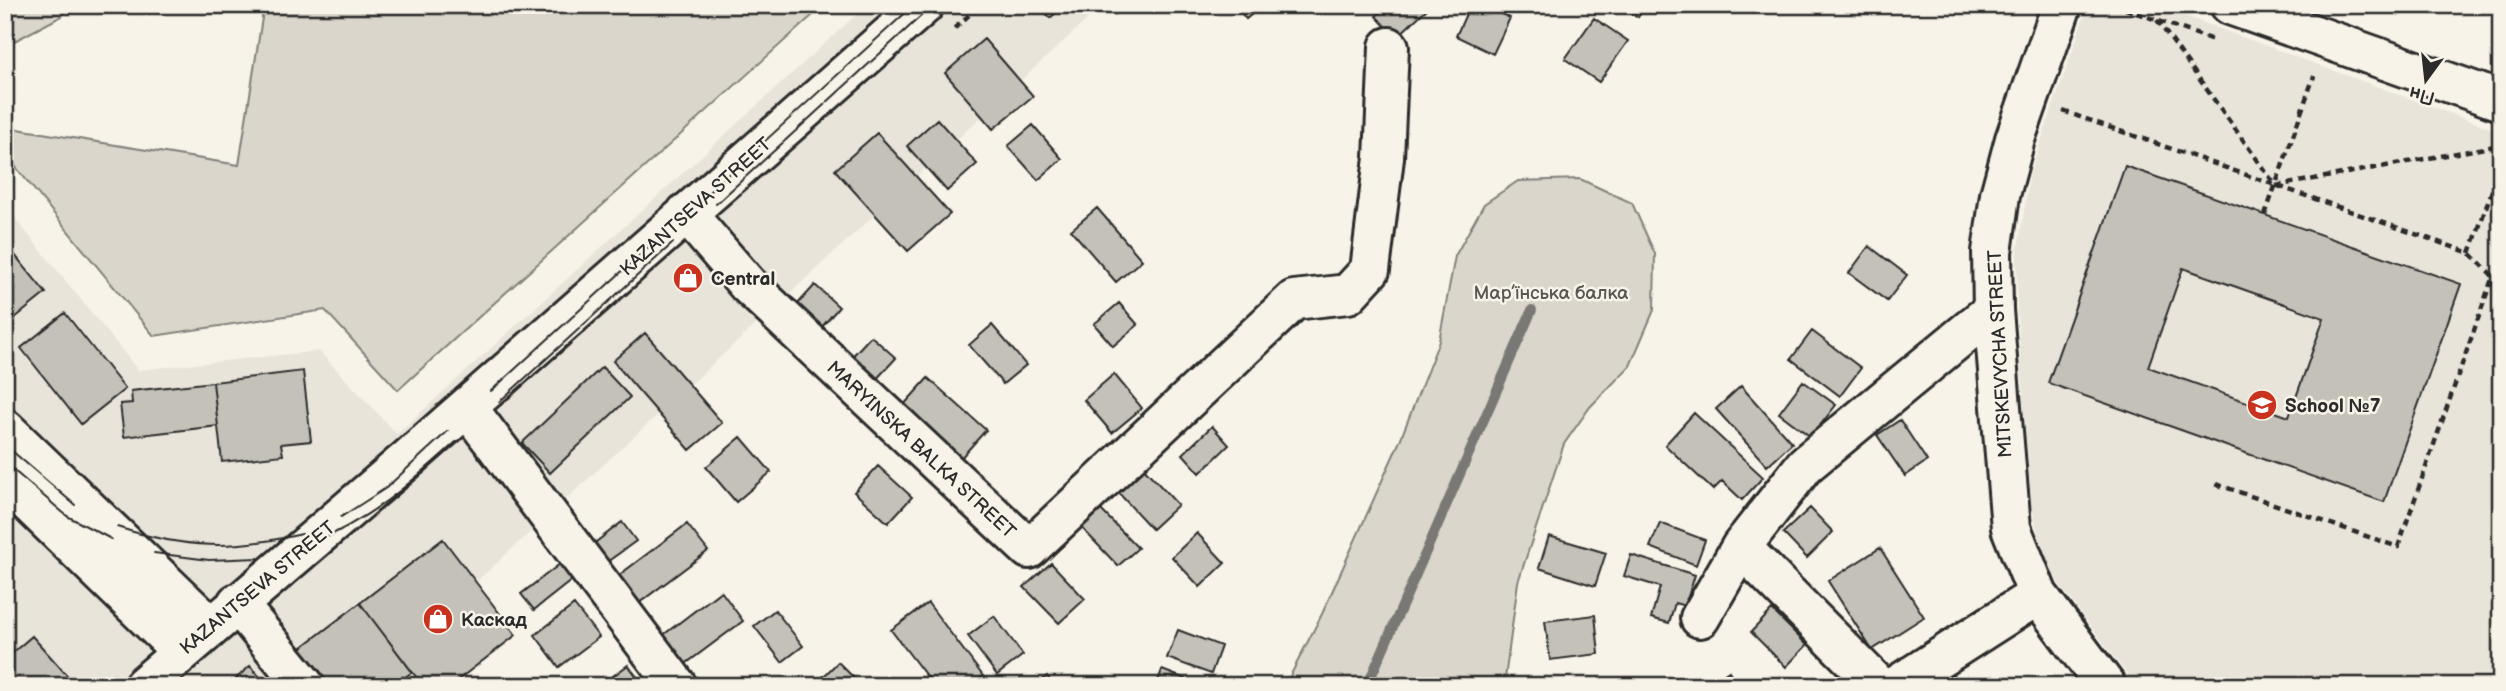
<svg xmlns="http://www.w3.org/2000/svg" width="2506" height="691" font-family="'Balsamiq Sans',sans-serif">
  <rect width="100%" height="100%" fill="#f7f3e8"/>
  <filter id="ink" filterUnits="userSpaceOnUse"><feTurbulence type="fractalNoise" baseFrequency=".0143" numOctaves="2"/><feDisplacementMap in="SourceGraphic" scale="14" xChannelSelector="R" yChannelSelector="G"/><feConvolveMatrix kernelMatrix="1 2 1 2 8 2 1 2 1" color-interpolation-filters="sRGB"/></filter>
  <g filter="url(#ink)">
    <path fill="#e8e4da" d="M867 5H1103L363 686H5V206L138 370 319 351 397 434Z
      M2088 5H2155L2501 132V686H2136L2058 583 2040 544 2031 502 2017 309V254L2030 173Z"/>
    <path fill="#dad6cc" stroke="#82807c" stroke-width="2" d="M5 5H68L62 16 5 46Z
      M264 5H824L398 390 325 310 154 336 5 154V127L239 165Z
      M1580 179 1632 203 1655 254 1654 310 1630 366 1590 407 1564 444 1518 582 1504 686H1285L1322 614 1399 443 1439 341 1455 256 1484 204 1518 181Z"/>
    <g fill="none" stroke-linecap="round" stroke-linejoin="round">
      <path stroke="#7a7874" stroke-width="10" d="M1367 686 1532 310"/>
    </g>
    <path fill="#c4c1b9" stroke="#2b2b2b" stroke-width="2" fill-rule="evenodd" d="M1039 5H1065L1050 18Z
      M1107 5H1125L1115 14Z
      M1235 5H1263L1246 19Z
      M1388 5H1431L1396 38 1376 16Z
      M1470 5H1483L1510 18 1493 54 1456 36Z
      M1620 5H1646L1638 17Z
      M1594 18 1628 41 1599 82 1565 59Z
      M984 39 1033 96 993 129 945 73Z
      M937 119 977 164 947 191 907 146Z
      M1033 125 1062 159 1038 180 1008 146Z
      M877 133 950 214 908 251 835 170Z
      M2125 166 2461 284 2384 502 2048 383ZM2183 268 2324 318 2289 417 2148 367Z
      M1097 208 1142 260 1116 282 1071 230Z
      M5 243 46 293 5 326Z
      M1869 246 1907 275 1887 301 1849 273Z
      M815 285 839 307 821 328 796 306Z
      M1119 303 1138 325 1113 346 1094 324Z
      M65 313 125 389 81 424 21 348Z
      M992 325 1026 365 1003 384 969 345Z
      M1812 331 1861 368 1840 396 1791 359Z
      M645 333 722 423 690 450 613 361Z
      M871 336 896 358 872 384 847 362Z
      M602 367 630 397 550 473 522 443Z
      M303 371 311 441 281 444 283 455 222 462 213 382Z
      M1114 374 1142 408 1112 433 1084 400Z
      M928 378 986 430 959 460 901 408Z
      M1803 381 1836 405 1811 437 1779 413Z
      M213 382 218 426 124 437 120 404 132 403 131 391Z
      M1741 386 1792 443 1767 466 1716 409Z
      M1694 413 1763 477 1742 500 1722 481 1713 490 1665 445Z
      M1900 420 1927 461 1905 476 1877 435Z
      M1212 426 1229 445 1200 473 1183 454Z
      M741 437 771 472 736 502 706 467Z
      M1141 465 1178 505 1152 529 1115 489Z
      M878 466 912 497 888 523 854 492Z
      M1099 508 1138 548 1118 566 1080 526Z
      M1810 508 1833 532 1807 558 1783 533Z
      M622 522 636 541 600 567 587 549Z
      M1660 523 1705 540 1696 565 1650 547Z
      M687 524 708 551 635 606 614 579Z
      M1197 533 1225 563 1200 587 1172 557Z
      M1549 536 1606 553 1595 586 1539 568Z
      M443 539 516 635 450 686H423L360 603Z
      M1880 548 1924 617 1872 650 1828 581Z
      M1631 555 1695 575 1685 606 1675 603 1669 623 1651 618 1660 587 1624 576Z
      M1051 563 1085 599 1059 623 1024 587Z
      M560 564 572 580 534 610 521 594Z
      M721 591 743 621 680 668 658 639Z
      M360 603 412 672 394 686H317L293 654Z
      M928 603 983 676 970 686H934L891 630Z
      M574 605 599 637 559 667 535 635Z
      M775 610 803 646 782 662 754 626Z
      M1772 610 1807 645 1786 667 1751 632Z
      M1595 615 1599 654 1550 660 1545 621Z
      M994 616 1023 655 997 675 968 636Z
      M1178 630 1221 646 1211 674 1167 658Z
      M32 636 73 682 69 686H5V647L11 654Z
      M838 662 862 686H814Z
      M628 665 644 686H614L609 679Z
      M250 666 268 686H228Z
      M1162 670 1196 683 1195 686H1156Z
      M1729 671 1739 686H1707Z
      M1047 676 1054 686H1035Z"/>
    <g fill="none" stroke-linecap="round" stroke-linejoin="round">
      <g stroke="#2b2b2b" stroke-width="44">
        <path id="minor" d="M2062 5 2015 139 2000 195 1992 252 1993 310 2011 528 2038 595 2106 686
          M2230 5 2501 101
          M686 213 748 285 1029 549 1294 300 1348 294 1370 270 1384 158 1389 47
          M467 407 677 686
          M5 429 210 626
          M5 480 181 651
          M1741 547 1879 686
          M237 603 305 686
          M1700 618 1741 547 1805 465 1993 310
          M143 686 410 457 924 5
          M1896 686 2038 595"/>
      </g>
      <path stroke="#2b2b2b" stroke-width="4.5" stroke-dasharray="7 5" stroke-linecap="butt" d="M2114 5 2213 40
        M2157 20 2276 186 2501 145
        M955 28 980 5
        M2063 111 2470 253 2501 284
        M2265 215 2314 76
        M2470 253 2501 165
        M2216 484 2398 547 2493 276
        M98 686 107 678"/>
      <use href="#minor" stroke="#f7f3e8" stroke-width="38"/>
      <path stroke="#2b2b2b" stroke-width="2" d="M708 193 914 5
        M716 204 933 5
        M491 391 664 233
        M499 402 673 243
        M5 445 75 505
        M5 463 67 516 111 539
        M341 517 386 488 448 431
        M117 527C185 549 233 550 302 534
        M307 546C371 519 405 488 456 442
        M154 553 209 560 258 558"/>
    </g>
  </g>
  <defs>
    <g id="shop-disc" transform="scale(1.575)"><circle r="9.5" fill="#c8321e" stroke="#f7f3e8"/><path d="M-5-2.5h2.3a2.7 3.5 0 0 1 5.4 0H5L5.5 6h-11ZM-1.5-2.5h3a1.5 2.3 0 0 0-3 0Z" fill="#fff"/></g>
    <g id="school-disc" transform="scale(1.575)"><circle r="9.5" fill="#c8321e" stroke="#f7f3e8"/><path d="M0-5L7-2L0 1L-7-2ZM-4 1L0 2.5L4 1V4Q0 6-4 4Z" fill="#fff"/></g>
  </defs>
  <g fill-rule="evenodd">
    <use href="#shop-disc" x="688" y="278"/>
    <use href="#school-disc" x="2262" y="405"/>
    <use href="#shop-disc" x="438" y="619"/>
  </g>
  <g text-anchor="middle" stroke-width="5" stroke-linejoin="round" paint-order="stroke">
    <g font-size="19" fill="#2b2b2b" stroke="#f7f3e8">
      <text transform="translate(695 206) rotate(-42)" y="7">KAZANTSEVA STREET</text>
      <text transform="translate(1999 354) rotate(-93)" y="7">MITSKEVYCHA STREET</text>
      <text transform="translate(922 449) rotate(43)" y="7">MARYINSKA BALKA STREET</text>
      <text transform="translate(257 587) rotate(-40)" y="7">KAZANTSEVA STREET</text>
    </g>
    <g font-size="19" font-weight="bold" fill="#2b2b2b" stroke="#f7f3e8" text-anchor="start">
      <text x="711" y="285">Central</text>
      <text x="2285" y="412">School №7</text>
      <text x="461" y="626">Каскад</text>
    </g>
    <g font-size="19" fill="#575653" stroke="#f7f3e8">
      <text x="1551" y="299">Мар’їнська балка</text>
    </g>
  </g>
  <rect width="2506" height="691" fill="none" stroke="#f7f3e8" stroke-width="28"/>
  <rect x="14" y="14" width="2478" height="663" fill="none" stroke="#2b2b2b" stroke-width="2.5" filter="url(#ink)"/>
  <g transform="translate(2426 80) rotate(195)" stroke="#f7f3e8" stroke-width="5" paint-order="stroke">
  <path d="M0-5L12 26L0 18L-12 26Z" fill="#2b2b2b"/>
  <text y="-10" font-size="19" font-weight="bold" text-anchor="middle" fill="#2b2b2b">Пн</text>
  </g>
</svg>
